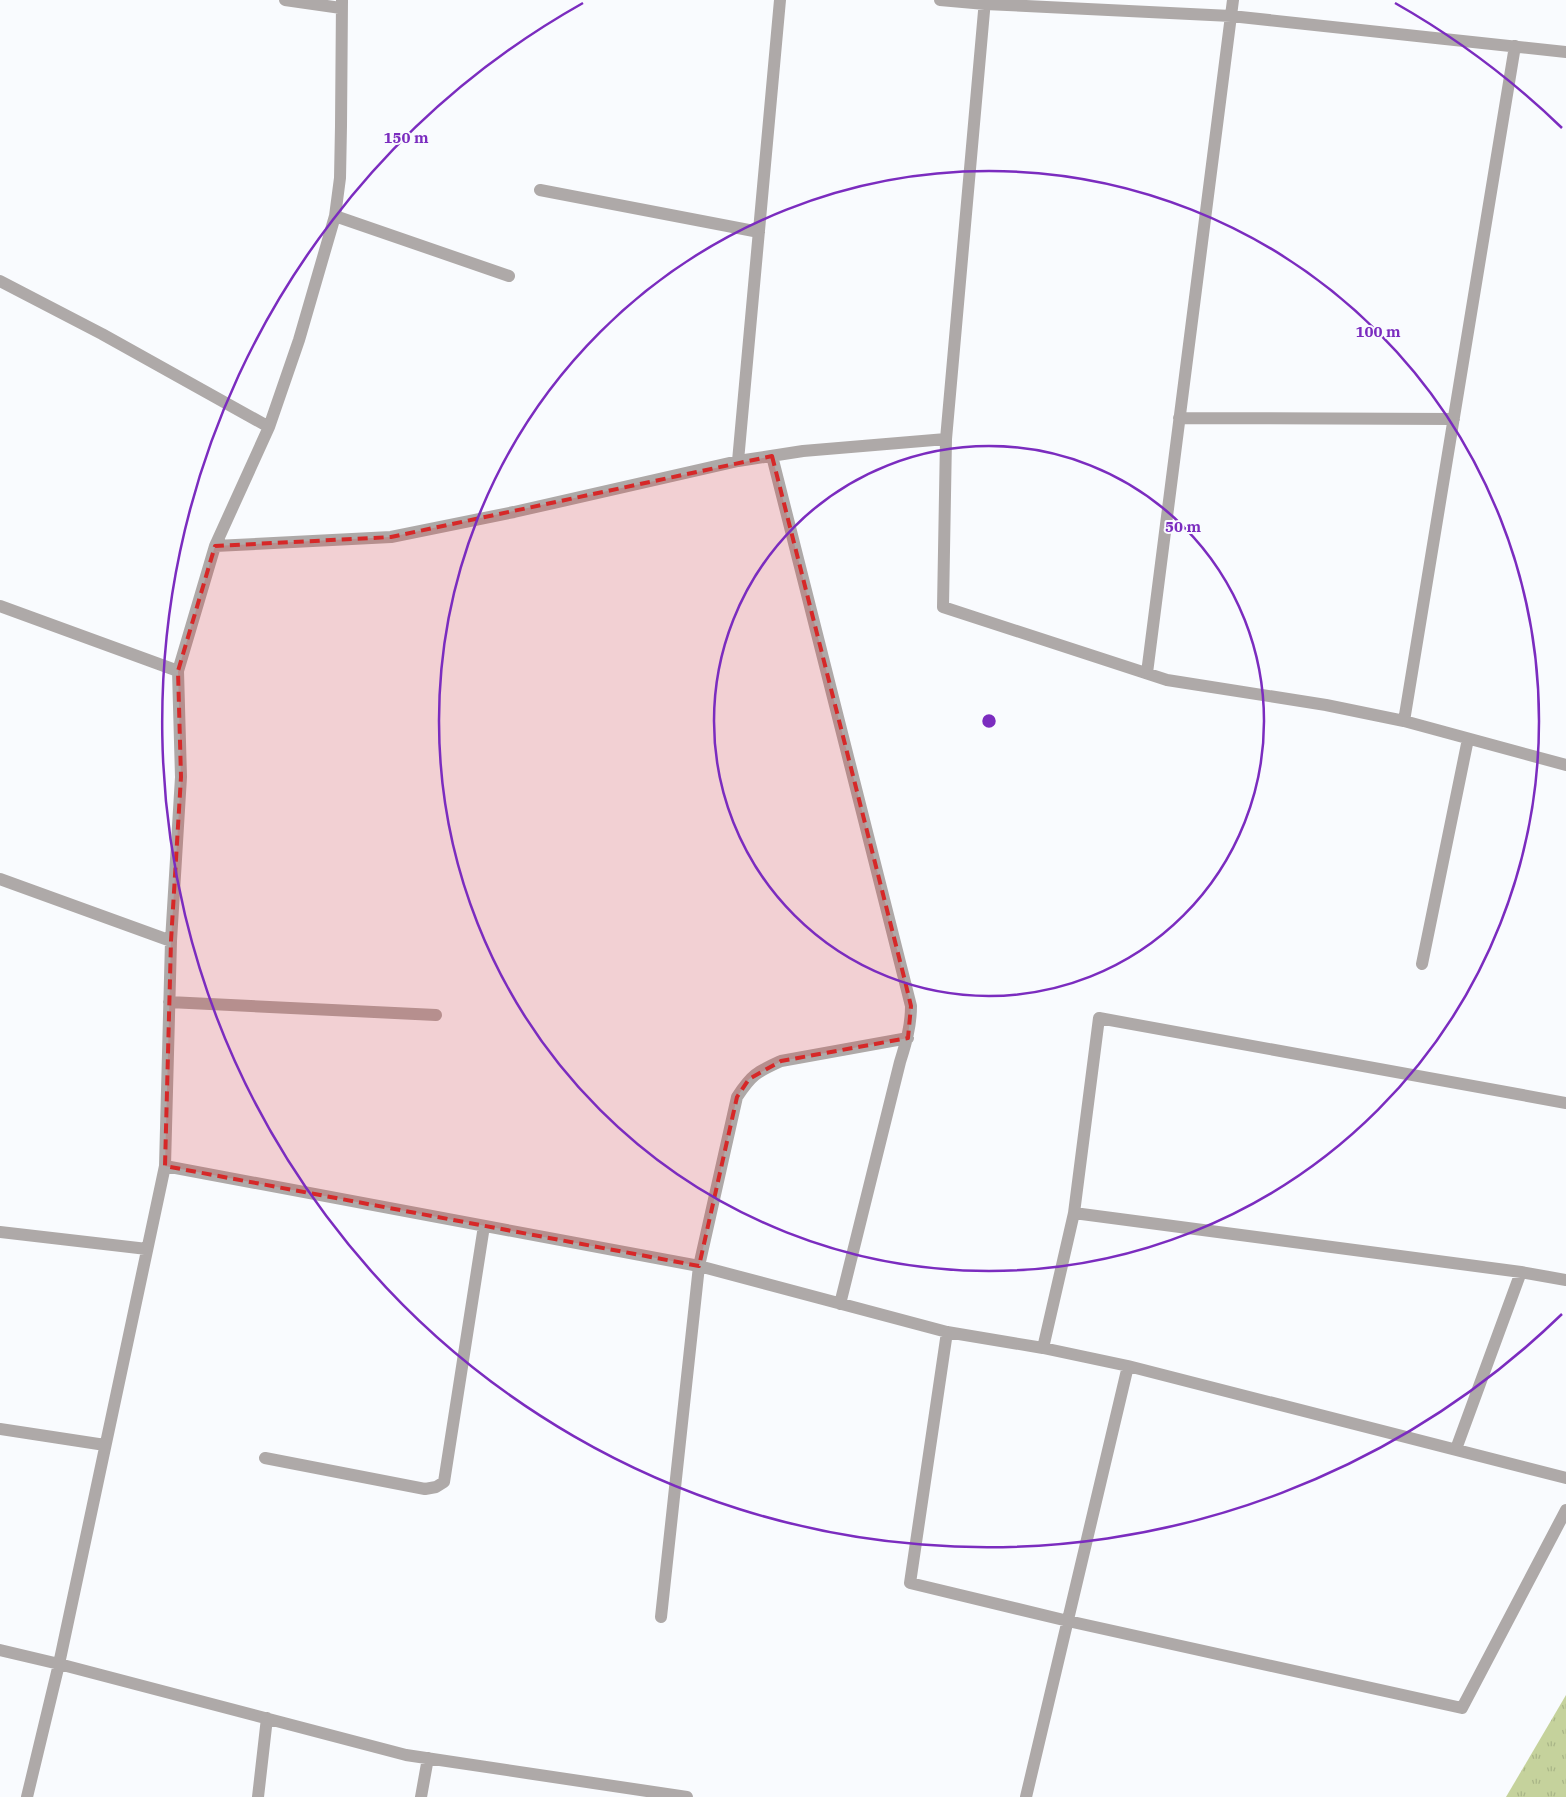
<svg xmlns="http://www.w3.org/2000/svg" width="1566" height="1797" font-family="'IBM Plex Serif',serif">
  <defs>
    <pattern id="grass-tufts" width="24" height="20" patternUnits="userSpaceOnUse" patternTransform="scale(1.25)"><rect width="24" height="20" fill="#c5d29c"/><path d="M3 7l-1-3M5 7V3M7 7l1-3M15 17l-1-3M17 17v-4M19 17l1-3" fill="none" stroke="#a9b587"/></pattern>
  </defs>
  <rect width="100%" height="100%" fill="#f9fbfe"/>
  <path fill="url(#grass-tufts)" d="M1566 1695V1797H1506Z"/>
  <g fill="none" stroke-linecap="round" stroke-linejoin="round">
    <path stroke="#aea9a8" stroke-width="12" d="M285 0 341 8
      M940 0 985 4 1231 16 1566 52
      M540 190 759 232
      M335 216 509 276
      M0 281 102 334 269 427
      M1179 418 1454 419
      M946 439 943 607 1167 680 1326 705 1404 721 1566 765
      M772 456 911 1006C911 1026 906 1043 900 1062L840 1304
      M738 461 780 0
      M215 546 391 537 514 512 738 461 803 451 946 439 985 0
      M0 606 178 671 181 777 171 941 165 1166 59 1664 27 1797
      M178 671 215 546 269 427 299 340 335 216 340 178 341 126 342 0
      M1147 673 1233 0
      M1404 721 1515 46
      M0 879 171 941
      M1422 964 1468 739
      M169 1002 436 1015
      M165 1166 699 1266 947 1332 1043 1348 1128 1366 1566 1478
      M1074 1213 1521 1272 1566 1280
      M0 1232 147 1249
      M947 1332 910 1583 1068 1621 1462 1708 1566 1510
      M1043 1348 1074 1213 1099 1018 1566 1103
      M0 1429 105 1445
      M1456 1449 1521 1272
      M265 1458 425 1489 436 1487 444 1482 484 1226
      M661 1617 699 1266 737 1097C752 1074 757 1072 781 1061L908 1038
      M0 1650 59 1664 406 1755 687 1797
      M258 1797 267 1718
      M421 1797 428 1758
      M1026 1797 1128 1366"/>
  </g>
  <path fill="#d62828" fill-opacity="0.2" stroke="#d62828" stroke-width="4" stroke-dasharray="10 6" stroke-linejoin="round" d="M772 456 905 981 911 1006 908 1038 781 1061 749 1079 737 1097 699 1266 165 1166 171 941 181 777 178 671 215 546 391 537Z"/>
  <g fill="none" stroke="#7b2cbf" stroke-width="2.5">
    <circle cx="989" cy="721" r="275"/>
    <circle cx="989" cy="721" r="550"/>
    <path d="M1562 1314A825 825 0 1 1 583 3M1395 3A825 825 0 0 1 1562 128"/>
  </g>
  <circle cx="989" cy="721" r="8" fill="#7b2cbf" stroke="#f9fbfe" stroke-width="2.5"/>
  <g font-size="15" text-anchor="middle" font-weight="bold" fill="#7b2cbf" stroke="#f9fbfe" stroke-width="4" stroke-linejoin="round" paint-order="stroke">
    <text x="406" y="143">150 m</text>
    <text x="1378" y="337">100 m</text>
    <text x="1183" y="532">50 m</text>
  </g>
</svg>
